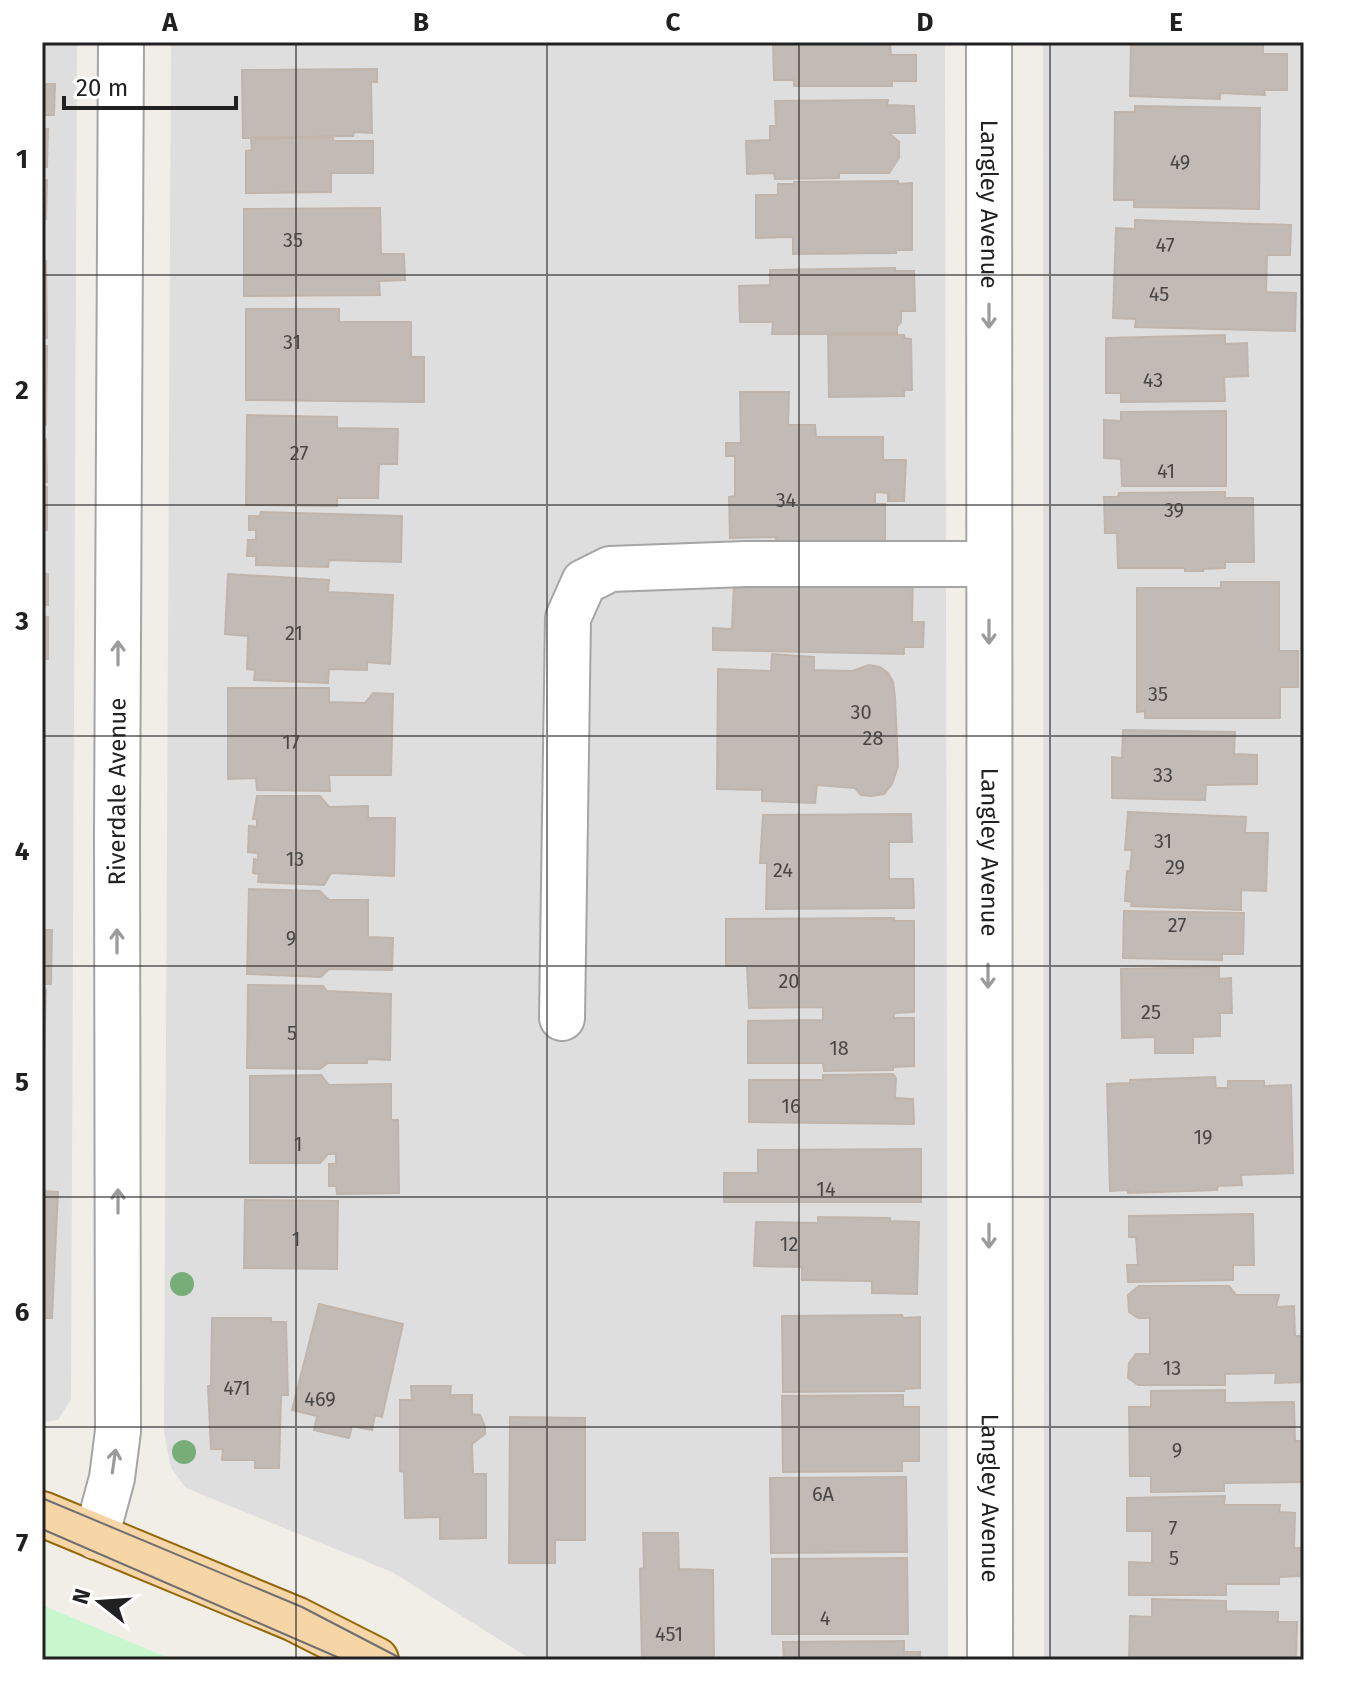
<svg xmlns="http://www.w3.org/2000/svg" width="1346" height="1702" font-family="'Fira Sans',sans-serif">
  <rect width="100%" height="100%" fill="#f1eee8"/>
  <path fill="#dfdede" d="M42 42H77L71 1399 58 1420 42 1422Z
    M171 42H945L948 1660H532L392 1572 186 1488 171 1468 164 1432Z
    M1043 42H1304V1660H1044Z"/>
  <path fill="#c9f7cd" d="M42 1605 173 1660H42Z"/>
  <path fill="#c1bab5" stroke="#c1b5ab" stroke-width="2" d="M773 42H890L891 55H916V81H892V86H794V80H774Z
    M1187 42H1263V54H1287V90H1264L1265 95 1220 93V99L1130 96 1131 43 1187 45Z
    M377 69V82H371L372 133 354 132 353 136 243 138 242 70Z
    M42 84H55L54 115H42Z
    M888 100 887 105 914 106 915 133H889L899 142V158L889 173H839V178L775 179 774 173 747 174 746 141 770 140V126H776L775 101Z
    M1135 106 1260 108 1259 209 1134 207V200H1114L1115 112H1135Z
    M42 129H48L47 167H42Z
    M333 137V141H373V173H331V192L246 193V151L252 150 251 139Z
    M42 180H47L46 219H42Z
    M898 181V184L912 183V250H896V253L793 254V237L756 238V195H778V184H794V182Z
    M380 208 381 254H404L405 280 379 281 380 295 244 296V209Z
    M1135 220 1291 225 1290 255H1267L1266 292 1296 293 1295 331 1135 327 1136 319 1113 318 1116 228 1135 229Z
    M42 261H46L47 338H42Z
    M895 268V271H914L915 311H901V322L897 327V333L772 334 773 322H740L739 286 770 285V270Z
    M246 309H339V322H411V357H424V402L246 400Z
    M828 335H904V338L911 339 912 390H904V396L829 397Z
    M1225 335V344L1247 343 1248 376 1224 377 1225 401 1121 402V393H1106V338Z
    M42 346H47L46 425 42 426Z
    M740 392H789L788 425H815L816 437H883V460H906L904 501H888V493L875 492V504H885V547L776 560V537L730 538 729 497 735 496V456H726V443H741Z
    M1226 411V486H1122L1121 459 1104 458V420L1121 421V412Z
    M247 415 337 417V428L398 429 397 464H379L378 498H337V506L246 505Z
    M42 438 46 439 47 482H42Z
    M42 487H47V530H42Z
    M1225 492V498H1253L1254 562H1225V568L1203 569V571H1185V568H1118L1117 533H1105L1104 497H1118L1119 493Z
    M261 512 402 516 401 562 329 560 328 567 256 565V556H247L248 540H256V530H249V516H260Z
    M913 572 912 622H924L923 647H904V654L713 650V628L732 629 734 583Z
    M42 573 48 574V605H42Z
    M228 574 329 580 328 592 393 595 390 664 367 662V670L329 669 328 683 254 680 255 670 247 669 248 636 225 634Z
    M1221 582H1279V651H1298V687H1280V718H1145V711L1137 712V588H1221Z
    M42 616 48 617V659H42Z
    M772 654 814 657V670L852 671 869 665 880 667 888 673 893 682 895 697 898 766 892 784 884 794 871 796 861 795 855 788 817 785 815 803 762 801V790L717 789 718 669 771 671Z
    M228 688H329V702L365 703 373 693 393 694 391 775H329L330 791 257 790 256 778 228 779Z
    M1123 730 1235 732 1234 754 1257 755V784L1206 785 1205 800 1112 798V757L1122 758Z
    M257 796H320L329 807 368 806V818H395L394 876 331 873 324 885 258 882 259 874 253 873 254 859 258 860V853L248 852 249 826 257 827V819H253Z
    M1128 812 1246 817 1245 833H1268L1266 891 1241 890V910L1131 906 1132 902 1125 901 1127 871H1130L1132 850H1125Z
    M911 814 912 842H889V879H913L914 908 766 909 767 863H760L763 815Z
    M249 889 320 891 329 900H368V937L393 938 392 970 329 969 321 977 247 974Z
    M1124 911 1244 913 1243 954H1222V960L1123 958Z
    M894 918V921H914V1012L894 1013V1018H914V1066L893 1067V1070L824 1071 823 1063H748V1021L823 1020V1007L749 1008 747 966H726V919Z
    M42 930H52L51 984H42Z
    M1219 967V979L1231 978 1232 1013H1220V1036L1193 1037V1053H1155V1037L1122 1038 1121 969Z
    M248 985 323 986 327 991 391 994 390 1060 367 1059V1063H328L320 1069 247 1068Z
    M42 990H46L44 1059H42Z
    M893 1074 896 1078 895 1098 913 1099 914 1124 749 1122V1080H823V1075Z
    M321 1075 329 1085 391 1084V1120H398L399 1193 337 1194 336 1186H329V1164H336V1154H328L320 1163H250V1076Z
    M1215 1077 1216 1088H1228V1081H1264V1086L1291 1085 1293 1173 1241 1175 1242 1185 1218 1186 1217 1190 1128 1193V1190L1110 1191 1107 1084 1130 1083V1080Z
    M921 1149V1202H724V1173H758V1150Z
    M42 1191 58 1192 52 1318H42Z
    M245 1200 338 1201 337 1269 244 1268Z
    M1253 1214 1254 1265H1233V1280L1128 1282 1127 1265H1138L1136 1237H1129V1216Z
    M818 1217 890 1218V1221L919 1222 917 1294 872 1293V1281L802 1280V1267L754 1266 756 1222 818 1223Z
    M1139 1286H1229L1236 1295H1279L1276 1307 1294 1306 1295 1336H1304V1382L1275 1383 1276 1373 1225 1374V1385H1138L1128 1378 1129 1363 1136 1354H1150V1318H1138L1129 1312 1128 1295Z
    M319 1304 403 1324 382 1417 375 1415 372 1430 352 1426 349 1438 314 1430 317 1416 292 1410Z
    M902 1315 903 1318 920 1317V1388L904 1389V1391L783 1392 782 1316Z
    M212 1318H271V1322H286L288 1395H281L279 1468H255V1460H222L223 1449H211L208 1386H211Z
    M411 1386H451L450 1395H472V1414L480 1415 485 1427V1434L472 1444 473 1474H486V1538L440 1539V1517L405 1518 404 1472 400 1471V1400H412Z
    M1225 1390V1403L1294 1402 1295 1441H1302L1303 1482 1224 1483V1491L1151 1492V1476H1130L1129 1407H1151V1391Z
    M903 1395V1407H919V1461H902V1471L783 1472 782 1396Z
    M510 1417 585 1418V1540H555V1563H509Z
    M906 1477 907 1552 771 1553 770 1478Z
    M1225 1496 1224 1505H1280L1279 1512 1295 1513 1294 1548H1302L1301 1576 1279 1577V1584H1226V1595H1129V1562L1152 1563V1531H1127V1498Z
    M643 1533H678L679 1569 713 1570 714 1660H642L640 1569 644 1568Z
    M907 1558 908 1634H772V1559Z
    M1152 1599 1226 1601V1611L1278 1612V1622H1297L1296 1660H1129L1130 1616 1152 1617Z
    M904 1641V1652H920V1660H784L783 1642Z"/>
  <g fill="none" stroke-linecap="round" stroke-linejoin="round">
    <g stroke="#a5a5a5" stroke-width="48">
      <g id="minor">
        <path id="s1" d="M989 42 990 1660"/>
        <path d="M562 1018 568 618 584 582 610 569 746 564H989"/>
        <path id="s2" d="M96 1537 112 1478 118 1431 117 834 121 42"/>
      </g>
    </g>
    <g stroke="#94680a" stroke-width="48">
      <path id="major" d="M42 1514 295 1619 376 1660"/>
    </g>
    <use href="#minor" stroke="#fff" stroke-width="44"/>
    <use href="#major" stroke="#f6d5a7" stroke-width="44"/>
    <path stroke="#6f6f6f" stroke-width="2" d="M42 1498 302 1607 404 1660
      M42 1529 344 1660"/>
  </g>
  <g fill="#77ae78">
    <circle cx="182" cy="1284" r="12"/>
    <circle cx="184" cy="1452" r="12"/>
  </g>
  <defs><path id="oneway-shaft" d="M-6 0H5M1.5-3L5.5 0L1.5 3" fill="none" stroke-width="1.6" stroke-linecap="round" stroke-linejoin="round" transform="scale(2)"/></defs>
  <g stroke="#9b9b9b">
    <use href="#oneway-shaft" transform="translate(989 316) rotate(90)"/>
    <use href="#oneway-shaft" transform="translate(989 632) rotate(90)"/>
    <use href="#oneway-shaft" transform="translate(118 653) rotate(-90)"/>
    <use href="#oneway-shaft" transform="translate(117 941) rotate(-90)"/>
    <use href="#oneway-shaft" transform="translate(988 976) rotate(90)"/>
    <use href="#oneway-shaft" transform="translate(118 1201) rotate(-90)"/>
    <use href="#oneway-shaft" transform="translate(989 1236) rotate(90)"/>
    <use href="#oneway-shaft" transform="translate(114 1461) rotate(-82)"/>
  </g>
  <path fill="none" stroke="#212121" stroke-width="2" stroke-opacity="0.55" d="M296 42V1660M547 42V1660M799 42V1660M1050 42V1660M42 275H1304M42 505H1304M42 736H1304M42 966H1304M42 1197H1304M42 1427H1304"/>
  <g text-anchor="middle" stroke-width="6" stroke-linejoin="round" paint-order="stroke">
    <g font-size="20" fill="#494746">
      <text x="1180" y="169">49</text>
      <text x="293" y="247">35</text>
      <text x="1165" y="252">47</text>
      <text x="1159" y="301">45</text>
      <text x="292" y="349">31</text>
      <text x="1153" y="387">43</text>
      <text x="299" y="460">27</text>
      <text x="1166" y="478">41</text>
      <text x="786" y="507">34</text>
      <text x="1174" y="517">39</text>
      <text x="294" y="640">21</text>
      <text x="1158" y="701">35</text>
      <text x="861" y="719">30</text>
      <text x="873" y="745">28</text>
      <text x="291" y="749">17</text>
      <text x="1163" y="782">33</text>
      <text x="1163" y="848">31</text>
      <text x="295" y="866">13</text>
      <text x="1175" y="874">29</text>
      <text x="783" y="877">24</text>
      <text x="1177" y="932">27</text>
      <text x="291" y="945">9</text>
      <text x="789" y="988">20</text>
      <text x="1151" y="1019">25</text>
      <text x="292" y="1040">5</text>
      <text x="839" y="1055">18</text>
      <text x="791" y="1113">16</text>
      <text x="1203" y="1144">19</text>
      <text x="298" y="1151">1</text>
      <text x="826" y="1196">14</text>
      <text x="296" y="1246">1</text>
      <text x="789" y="1251">12</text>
      <text x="1172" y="1375">13</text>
      <text x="237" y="1395">471</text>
      <text x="320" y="1406">469</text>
      <text x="1177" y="1457">9</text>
      <text x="823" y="1501">6A</text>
      <text x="1173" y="1535">7</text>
      <text x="1174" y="1565">5</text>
      <text x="825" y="1625">4</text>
      <text x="669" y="1641">451</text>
    </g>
    <g font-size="24" fill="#212121" stroke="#fff">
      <text dy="8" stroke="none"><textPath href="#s1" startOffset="162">Langley Avenue</textPath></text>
      <text dy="8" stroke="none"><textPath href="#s2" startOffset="748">Riverdale Avenue</textPath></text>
      <text dy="8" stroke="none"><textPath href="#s1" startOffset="810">Langley Avenue</textPath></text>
      <text dy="8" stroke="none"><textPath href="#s1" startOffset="1456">Langley Avenue</textPath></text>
    </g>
  </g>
  <rect width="1346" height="1702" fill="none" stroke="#ffffff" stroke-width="88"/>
  <g transform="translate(100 1602) rotate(287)" stroke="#ffffff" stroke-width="6" paint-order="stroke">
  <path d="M0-6L14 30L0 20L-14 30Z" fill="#212121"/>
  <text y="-12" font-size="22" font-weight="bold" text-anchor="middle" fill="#212121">N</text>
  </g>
  <path d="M64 96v12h172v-12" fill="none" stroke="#212121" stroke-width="4"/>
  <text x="76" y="96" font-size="24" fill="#212121" stroke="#ffffff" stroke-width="6" paint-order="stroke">20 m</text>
  <rect x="44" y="44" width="1258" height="1614" fill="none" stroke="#212121" stroke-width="3"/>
  <g font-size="26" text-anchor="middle" font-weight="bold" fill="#212121">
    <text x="170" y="31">A</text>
    <text x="421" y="31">B</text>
    <text x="673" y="31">C</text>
    <text x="925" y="31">D</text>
    <text x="1176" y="31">E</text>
    <text x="22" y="168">1</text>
    <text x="22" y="399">2</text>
    <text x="22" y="630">3</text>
    <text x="22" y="860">4</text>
    <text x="22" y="1091">5</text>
    <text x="22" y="1321">6</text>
    <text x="22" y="1552">7</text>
  </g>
</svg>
